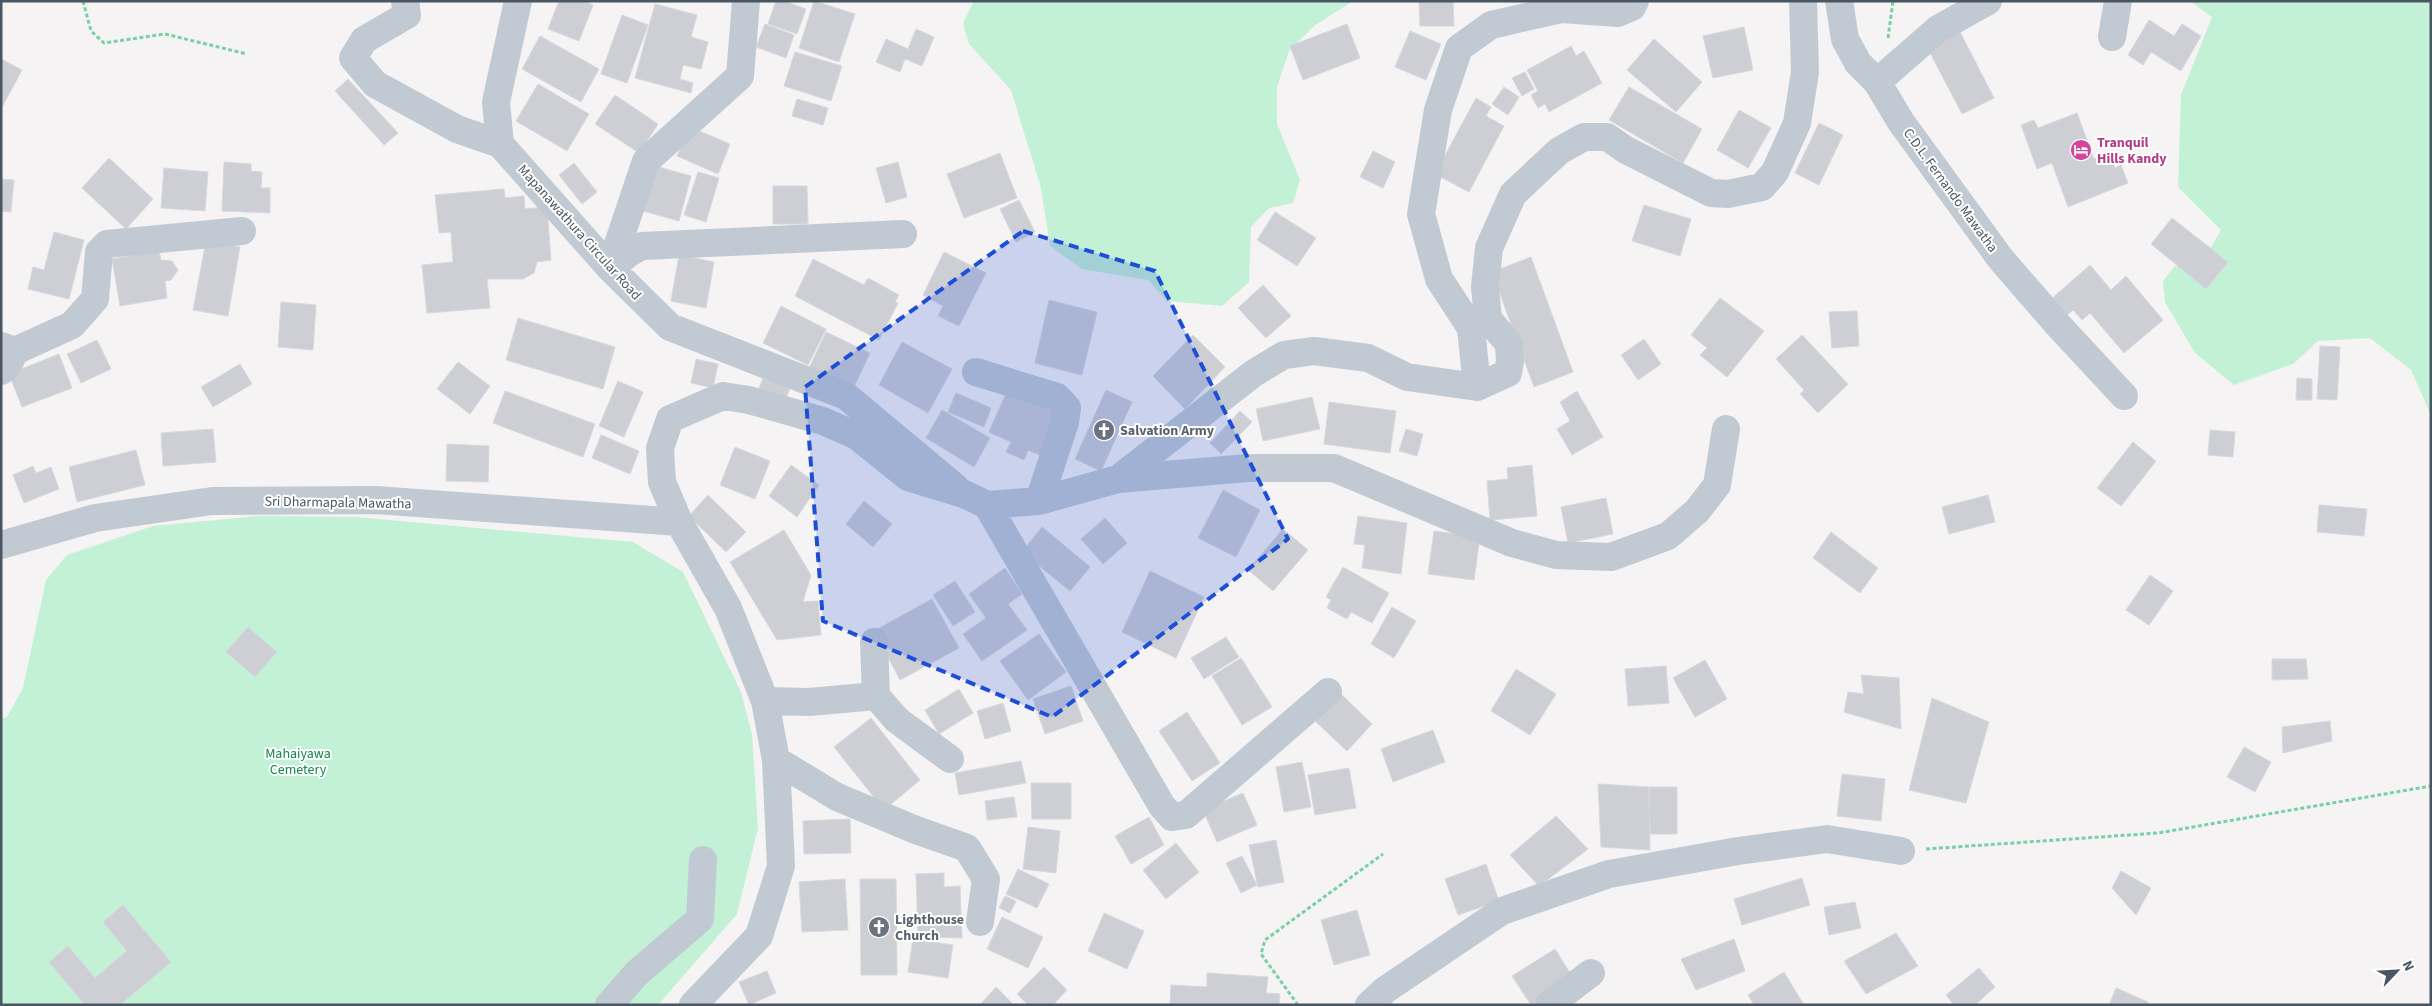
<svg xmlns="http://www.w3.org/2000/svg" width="2432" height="1006" font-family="'Source Sans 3',sans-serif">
  <rect width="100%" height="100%" fill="#f5f3f3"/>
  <path fill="#c3f1d5" d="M974 1H1353L1314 26 1289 51 1277 87V124L1300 180 1293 203 1269 208 1251 227 1249 282 1222 306 1167 301 1148 280 1082 269 1050 246 1041 188 1011 90 969 44 963 23Z
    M2190 1H2431V415L2411 370 2370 338 2318 341 2293 364 2234 385 2195 353 2165 302 2163 281 2174 267 2204 260 2221 230 2178 187 2181 95 2212 17Z
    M259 516 356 517 633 542 683 572 741 692 752 734 758 828 737 914 658 1005H1V719L7 717 23 688 46 580 67 555 153 526Z"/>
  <path fill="#cdcfd5" stroke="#d7d9de" d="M559 1H584L593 5 579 41 548 29Z
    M776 1H784L806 9 797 34 768 24Z
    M814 1 855 14 839 62 799 48Z
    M1419 1H1453L1454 26H1420Z
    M655 4 697 15 691 37 708 42 701 69 683 65 680 79 693 83 691 93 635 78Z
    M622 15 648 25 627 83 601 74Z
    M2149 20 2174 36 2182 24 2201 36 2181 71 2151 52 2143 65 2128 55Z
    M765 24 794 35 786 58 756 47Z
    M1347 24 1360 58 1303 80 1290 46Z
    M1744 27 1753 70 1713 78 1703 36Z
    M1958 28 1994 98 1962 114 1926 45Z
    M916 29 934 37 922 66 905 59 900 72 876 62 886 39 908 49Z
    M1410 31 1441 44 1426 80 1395 67Z
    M540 36 599 69 581 102 522 69Z
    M1654 39 1702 82 1676 112 1627 70Z
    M1571 46 1576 56 1584 51 1602 83 1549 112 1545 104 1538 108 1531 95 1538 91 1527 70Z
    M795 52 842 66 831 101 784 86Z
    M1 59 22 70 1 109Z
    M1525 72 1534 89 1522 96 1512 78Z
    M348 79 398 133 384 145 335 91Z
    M538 84 589 114 567 151 516 121Z
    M1504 87 1519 97 1508 115 1492 104Z
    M1629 87 1702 129 1683 163 1609 120Z
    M615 95 658 124 639 153 595 124Z
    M1476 98 1491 107 1486 116 1504 126 1469 192 1435 174Z
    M797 99 828 108 823 125 792 116Z
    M1739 110 1771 128 1748 168 1717 150Z
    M2077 113 2094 159 2109 153 2115 168 2121 165 2128 183 2068 207 2052 163 2037 169 2021 125 2034 120 2038 128Z
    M1819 123 1843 135 1819 185 1795 173Z
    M690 127 730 144 718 174 677 156Z
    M1373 151 1395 162 1383 188 1360 177Z
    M1000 153 1017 198 964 218 947 174Z
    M109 158 153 199 126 229 82 188Z
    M224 162 251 164V171L262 172 261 188H270V213L222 211Z
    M898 162 907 197 886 203 876 168Z
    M574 163 597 192 582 204 559 175Z
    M655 166 691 176 679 221 643 211Z
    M164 168 208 172 205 211 161 208Z
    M698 172 719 178 706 222 684 215Z
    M1 179 14 180 11 212 1 211Z
    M773 186H807L808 224H773Z
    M504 189 505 198 524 196 525 209 547 207 551 260 537 262 534 273 523 279H487L490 308 427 313 422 265 453 262 451 232 439 233 435 195Z
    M1019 200 1035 232 1016 242 1000 209Z
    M1644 205 1691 219 1680 256 1632 241Z
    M1275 212 1316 238 1297 266 1257 240Z
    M2172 218 2228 262 2206 289 2151 244Z
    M54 232 84 240 69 299 28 289 33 267 44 270Z
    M206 241 240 247 228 316 193 310Z
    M159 251 161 260 172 261 178 270 171 280 165 281 167 298 120 306 112 259Z
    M944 252 986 273 959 326 938 316 943 306 923 295Z
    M679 255 714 262 706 308 671 301Z
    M1531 257 1573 372 1534 387 1492 272Z
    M813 259 864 285 868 278 899 295 895 302 898 303 879 340 795 296Z
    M2090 265 2111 290 2126 276 2163 320 2124 353 2090 313 2082 320 2073 310 2065 317 2050 300Z
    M1263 285 1291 316 1266 338 1238 308Z
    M1720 298 1764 331 1727 377 1700 355 1707 348 1691 335Z
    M1049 300 1097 312 1082 375 1035 363Z
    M281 302 316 305 313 350 278 347Z
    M781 306 826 329 808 365 763 343Z
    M1857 311 1859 346 1832 348 1829 312Z
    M518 318 615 347 603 389 506 360Z
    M826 332 870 353 853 389 809 368Z
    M1193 335 1225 367 1185 409 1153 376Z
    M1802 335 1848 384 1818 413 1800 394 1804 390 1776 359Z
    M1644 339 1661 364 1638 380 1621 355Z
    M97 340 111 369 81 383 67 354Z
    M902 342 952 369 928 413 879 385Z
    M2320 346 2340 347 2337 400 2317 399Z
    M59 354 72 388 22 407 9 374Z
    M696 359 718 364 713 388 691 383Z
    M458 362 490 386 470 414 437 389Z
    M240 364 252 384 213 407 201 387Z
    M763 378 790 388 783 407 756 396Z
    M2297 378 2312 379V400H2296Z
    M618 381 643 392 624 437 599 426Z
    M1106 390 1132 402 1101 471 1075 459Z
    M505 391 595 424 583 457 493 423Z
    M1007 391 1059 414 1042 456 1028 450 1024 460 1006 452 1011 442 989 432Z
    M1577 391 1603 437 1572 455 1557 429 1570 421 1560 402Z
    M956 393 991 408 984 427 948 412Z
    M1312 397 1320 429 1263 441 1256 409Z
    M1329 402 1396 411 1390 453 1324 444Z
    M942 410 990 438 974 467 926 438Z
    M1240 411 1252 422 1221 454 1210 443Z
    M213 429 216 462 163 466 161 433Z
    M1406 429 1423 434 1417 456 1399 451Z
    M2210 430 2235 432 2233 457 2208 455Z
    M601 435 639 451 630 474 592 458Z
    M2133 442 2156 461 2121 506 2097 488Z
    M447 444 489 446 488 482 446 481Z
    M735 447 770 461 755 499 720 485Z
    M136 450 145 485 77 502 69 467Z
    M791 465 819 485 797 517 769 496Z
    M1532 465 1537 516 1490 520 1487 481 1508 479 1507 468Z
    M33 466 36 473 51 467 59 489 24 503 13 475Z
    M1223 490 1260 510 1236 557 1198 538Z
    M708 495 746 532 726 552 689 516Z
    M1988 495 1995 522 1949 534 1942 507Z
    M1606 498 1613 534 1568 543 1561 507Z
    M864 501 892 524 873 547 846 524Z
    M2319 505 2367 509 2364 536 2317 532Z
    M1358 516 1407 523 1401 574 1362 568 1365 545 1354 544Z
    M1105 518 1127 543 1103 564 1081 539Z
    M1042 527 1090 567 1070 591 1022 552Z
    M1283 529 1308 550 1273 591 1248 570Z
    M784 530 811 575 803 602 818 601 821 635 777 640 730 562Z
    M1434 531 1480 537 1474 580 1428 574Z
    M1831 532 1878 568 1860 593 1813 558Z
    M1343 567 1389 593 1372 623 1351 612 1347 619 1327 608 1331 600 1326 597Z
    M1005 568 1022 594 1008 604 1027 630 982 661 963 634 986 618 969 594Z
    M1150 571 1204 597 1176 658 1122 632Z
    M2150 575 2173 591 2149 625 2126 610Z
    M955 581 975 612 953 626 933 595Z
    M932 599 959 648 900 680 874 631Z
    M1392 607 1416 621 1394 658 1371 644Z
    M248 627 277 652 255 677 226 652Z
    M1039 634 1066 672 1028 700 1000 661Z
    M1226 637 1239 657 1204 679 1191 658Z
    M1241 658 1272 707 1242 725 1212 676Z
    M2272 659H2306L2308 679 2272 680Z
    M1705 660 1727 699 1695 717 1673 678Z
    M1666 666 1669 703 1628 706 1625 669Z
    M1516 669 1556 694 1530 735 1491 711Z
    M1861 675 1899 678 1901 729 1844 712 1848 692 1864 694Z
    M1071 686 1083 721 1045 734 1033 699Z
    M959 689 973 713 939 734 925 710Z
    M1340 693 1372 724 1347 751 1314 720Z
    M1932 698 1989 722 1966 803 1909 790Z
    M1003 703 1011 731 985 739 977 711Z
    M1187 712 1220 763 1192 781 1159 731Z
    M871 718 920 780 884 810 834 747Z
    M2330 721 2332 741 2283 753 2282 727Z
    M1433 730 1445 762 1393 782 1381 749Z
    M2244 747 2271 762 2255 792 2227 777Z
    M1021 761 1026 783 959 795 955 773Z
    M1302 762 1311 807 1284 812 1276 767Z
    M1349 768 1356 808 1315 815 1308 775Z
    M1842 774 1885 779 1881 821 1837 816Z
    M1031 783H1071V819H1032Z
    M1598 784 1649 787 1650 850 1601 847Z
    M1649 787H1677V834H1650Z
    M1243 793 1257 825 1217 842 1203 810Z
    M1014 797 1017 817 987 820 985 801Z
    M1556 816 1588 849 1539 886 1510 855Z
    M1149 817 1164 845 1131 864 1115 836Z
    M850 819 851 853 804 854 803 821Z
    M1028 827 1060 831 1056 873 1023 869Z
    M1276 840 1284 882 1258 887 1249 845Z
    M1176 843 1199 872 1166 899 1143 870Z
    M1242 856 1257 885 1241 893 1226 863Z
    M1486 864 1499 901 1458 915 1445 879Z
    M1018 869 1049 884 1037 908 1006 894Z
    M2121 871 2151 888 2136 915 2112 888Z
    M944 873V887L960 886 962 938 918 937 916 874Z
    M1802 878 1810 905 1742 925 1734 899Z
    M845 879 848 930 802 932 799 882Z
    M860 879H896L897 975H861Z
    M1005 896 1016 901 1010 913 999 908Z
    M1855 902 1861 928 1829 935 1824 907Z
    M123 905 171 962 120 1005H85L49 962 68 946 95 978 127 951 103 922Z
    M1357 910 1370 955 1334 965 1321 920Z
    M1104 913 1144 931 1127 969 1088 951Z
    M1002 917 1043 937 1028 968 987 949Z
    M1896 933 1918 966 1866 994 1844 961Z
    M913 939 953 945 948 978 908 972Z
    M1734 939 1745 971 1696 990 1681 959Z
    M1555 949 1574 979 1531 1005 1512 976Z
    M1044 967 1067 990 1053 1005H1028L1017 994Z
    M1979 968 1995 987 1975 1005H1954L1946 995Z
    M767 971 776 993 749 1005 739 982Z
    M1784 972 1804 1005H1754L1748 995Z
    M1207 973 1268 977 1266 993 1280 994 1279 1005H1170L1171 985 1207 987Z
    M996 987 1012 1003 1010 1005H980Z
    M2116 988 2148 1002 2147 1005H2109Z"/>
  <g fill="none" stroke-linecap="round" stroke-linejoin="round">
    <path stroke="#7ad0a6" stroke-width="3" stroke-dasharray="4 2.5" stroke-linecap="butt" d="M83 1 91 31 104 43 165 34 247 54
      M1888 38 1893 1
      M1926 849 2158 833 2431 786
      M1298 1005 1261 954 1265 940 1383 854"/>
    <path stroke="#c1cad2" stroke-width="28" d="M405 1 407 15 364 40 353 58 375 84 457 129 500 144
      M518 1 496 102 500 144 610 268 670 327 846 396 955 487
      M1839 1 1845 39 1858 63 1877 82 1901 122 2000 258 2058 325 2124 396
      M2112 37 2118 1
      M1877 82 1938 29 1988 1
      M610 268 646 161 740 76 746 1
      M610 268 629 253 642 246 903 234
      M1 346 15 351 7 367 1 371
      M15 351 72 325 95 299 99 252 107 244 242 231
      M976 372 1057 397 1067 408 1065 422 1039 501
      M1477 387 1471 328 1439 279 1421 214 1438 110 1459 48 1491 25 1561 9 1618 13 1632 7 1635 1
      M1118 479 1248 468H1334L1512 543 1556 555 1611 557 1668 536 1697 511 1717 485 1726 429
      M987 505 1162 806 1172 817 1186 815 1328 692
      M1 545 95 518 212 501 376 500 679 522
      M874 642 876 696
      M765 701 809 702 876 696 897 720 950 759
      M776 760 837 797 916 830 967 848 986 879 980 922
      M609 1005 637 973 700 919 703 860
      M693 1005 759 936 781 866 776 760 765 701 728 608 679 522 662 482 660 448 670 419 723 396 749 400 823 421 857 436 908 477 964 494 987 505 1039 501 1118 479 1254 373 1284 355 1314 351 1368 358 1407 377 1477 387 1508 373 1510 361 1509 344 1488 319 1485 287 1489 248 1513 194 1559 151 1584 137H1607L1626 150 1711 193 1728 194 1762 187 1775 172 1797 123 1805 72 1803 1
      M1369 1005 1385 990 1502 911 1609 874 1738 851 1827 839 1901 851
      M1549 1005 1591 973"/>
  </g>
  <path fill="#1d4ed8" fill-opacity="0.2" stroke="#1d4ed8" stroke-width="4" stroke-dasharray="10 6" stroke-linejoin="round" d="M1023 231 1155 271 1288 539 1052 717 823 621 805 387Z"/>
  <defs>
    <g id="hotel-disc" transform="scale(1.125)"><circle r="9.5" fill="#d1479c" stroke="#fff"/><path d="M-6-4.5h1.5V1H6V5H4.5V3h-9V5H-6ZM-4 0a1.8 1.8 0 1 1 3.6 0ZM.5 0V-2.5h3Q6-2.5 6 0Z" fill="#fff"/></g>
    <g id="church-disc" transform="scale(1.125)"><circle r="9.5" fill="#6b7280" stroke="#fff"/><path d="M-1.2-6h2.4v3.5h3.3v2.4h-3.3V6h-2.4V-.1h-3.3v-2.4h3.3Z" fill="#fff"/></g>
  </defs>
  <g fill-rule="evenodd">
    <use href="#hotel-disc" x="2081" y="150"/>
    <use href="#church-disc" x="1104" y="430"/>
    <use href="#church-disc" x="879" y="927"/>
  </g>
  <g text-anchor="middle" stroke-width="4" stroke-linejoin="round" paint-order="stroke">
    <g font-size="14" font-weight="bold" fill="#b23c85" stroke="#fff" text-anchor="start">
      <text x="2097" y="147">Tranquil<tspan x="2097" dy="16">Hills Kandy</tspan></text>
    </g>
    <g font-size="14" fill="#4a5661" stroke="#fff">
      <text transform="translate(1951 190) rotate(54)" y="5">C.D.L. Fernando Mawatha</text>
      <text transform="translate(580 232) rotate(48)" y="5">Mapanawathura Circular Road</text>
      <text transform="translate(338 502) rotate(1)" y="5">Sri Dharmapala Mawatha</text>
    </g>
    <g font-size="14" font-weight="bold" fill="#5b616d" stroke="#fff" text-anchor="start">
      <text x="1120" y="435">Salvation Army</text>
      <text x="895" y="924">Lighthouse<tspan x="895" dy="16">Church</tspan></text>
    </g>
    <g font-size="14" fill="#17864f" stroke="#fff">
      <text x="298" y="758">Mahaiyawa<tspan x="298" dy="16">Cemetery</tspan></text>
    </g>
  </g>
  <rect width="2432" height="1006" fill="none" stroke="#4a5661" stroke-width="5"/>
  <g transform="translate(2397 971) rotate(65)" stroke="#ffffff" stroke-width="4" paint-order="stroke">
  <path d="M0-4L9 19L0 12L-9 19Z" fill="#4a5661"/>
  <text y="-8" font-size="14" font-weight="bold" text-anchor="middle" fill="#4a5661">N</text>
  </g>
</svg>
